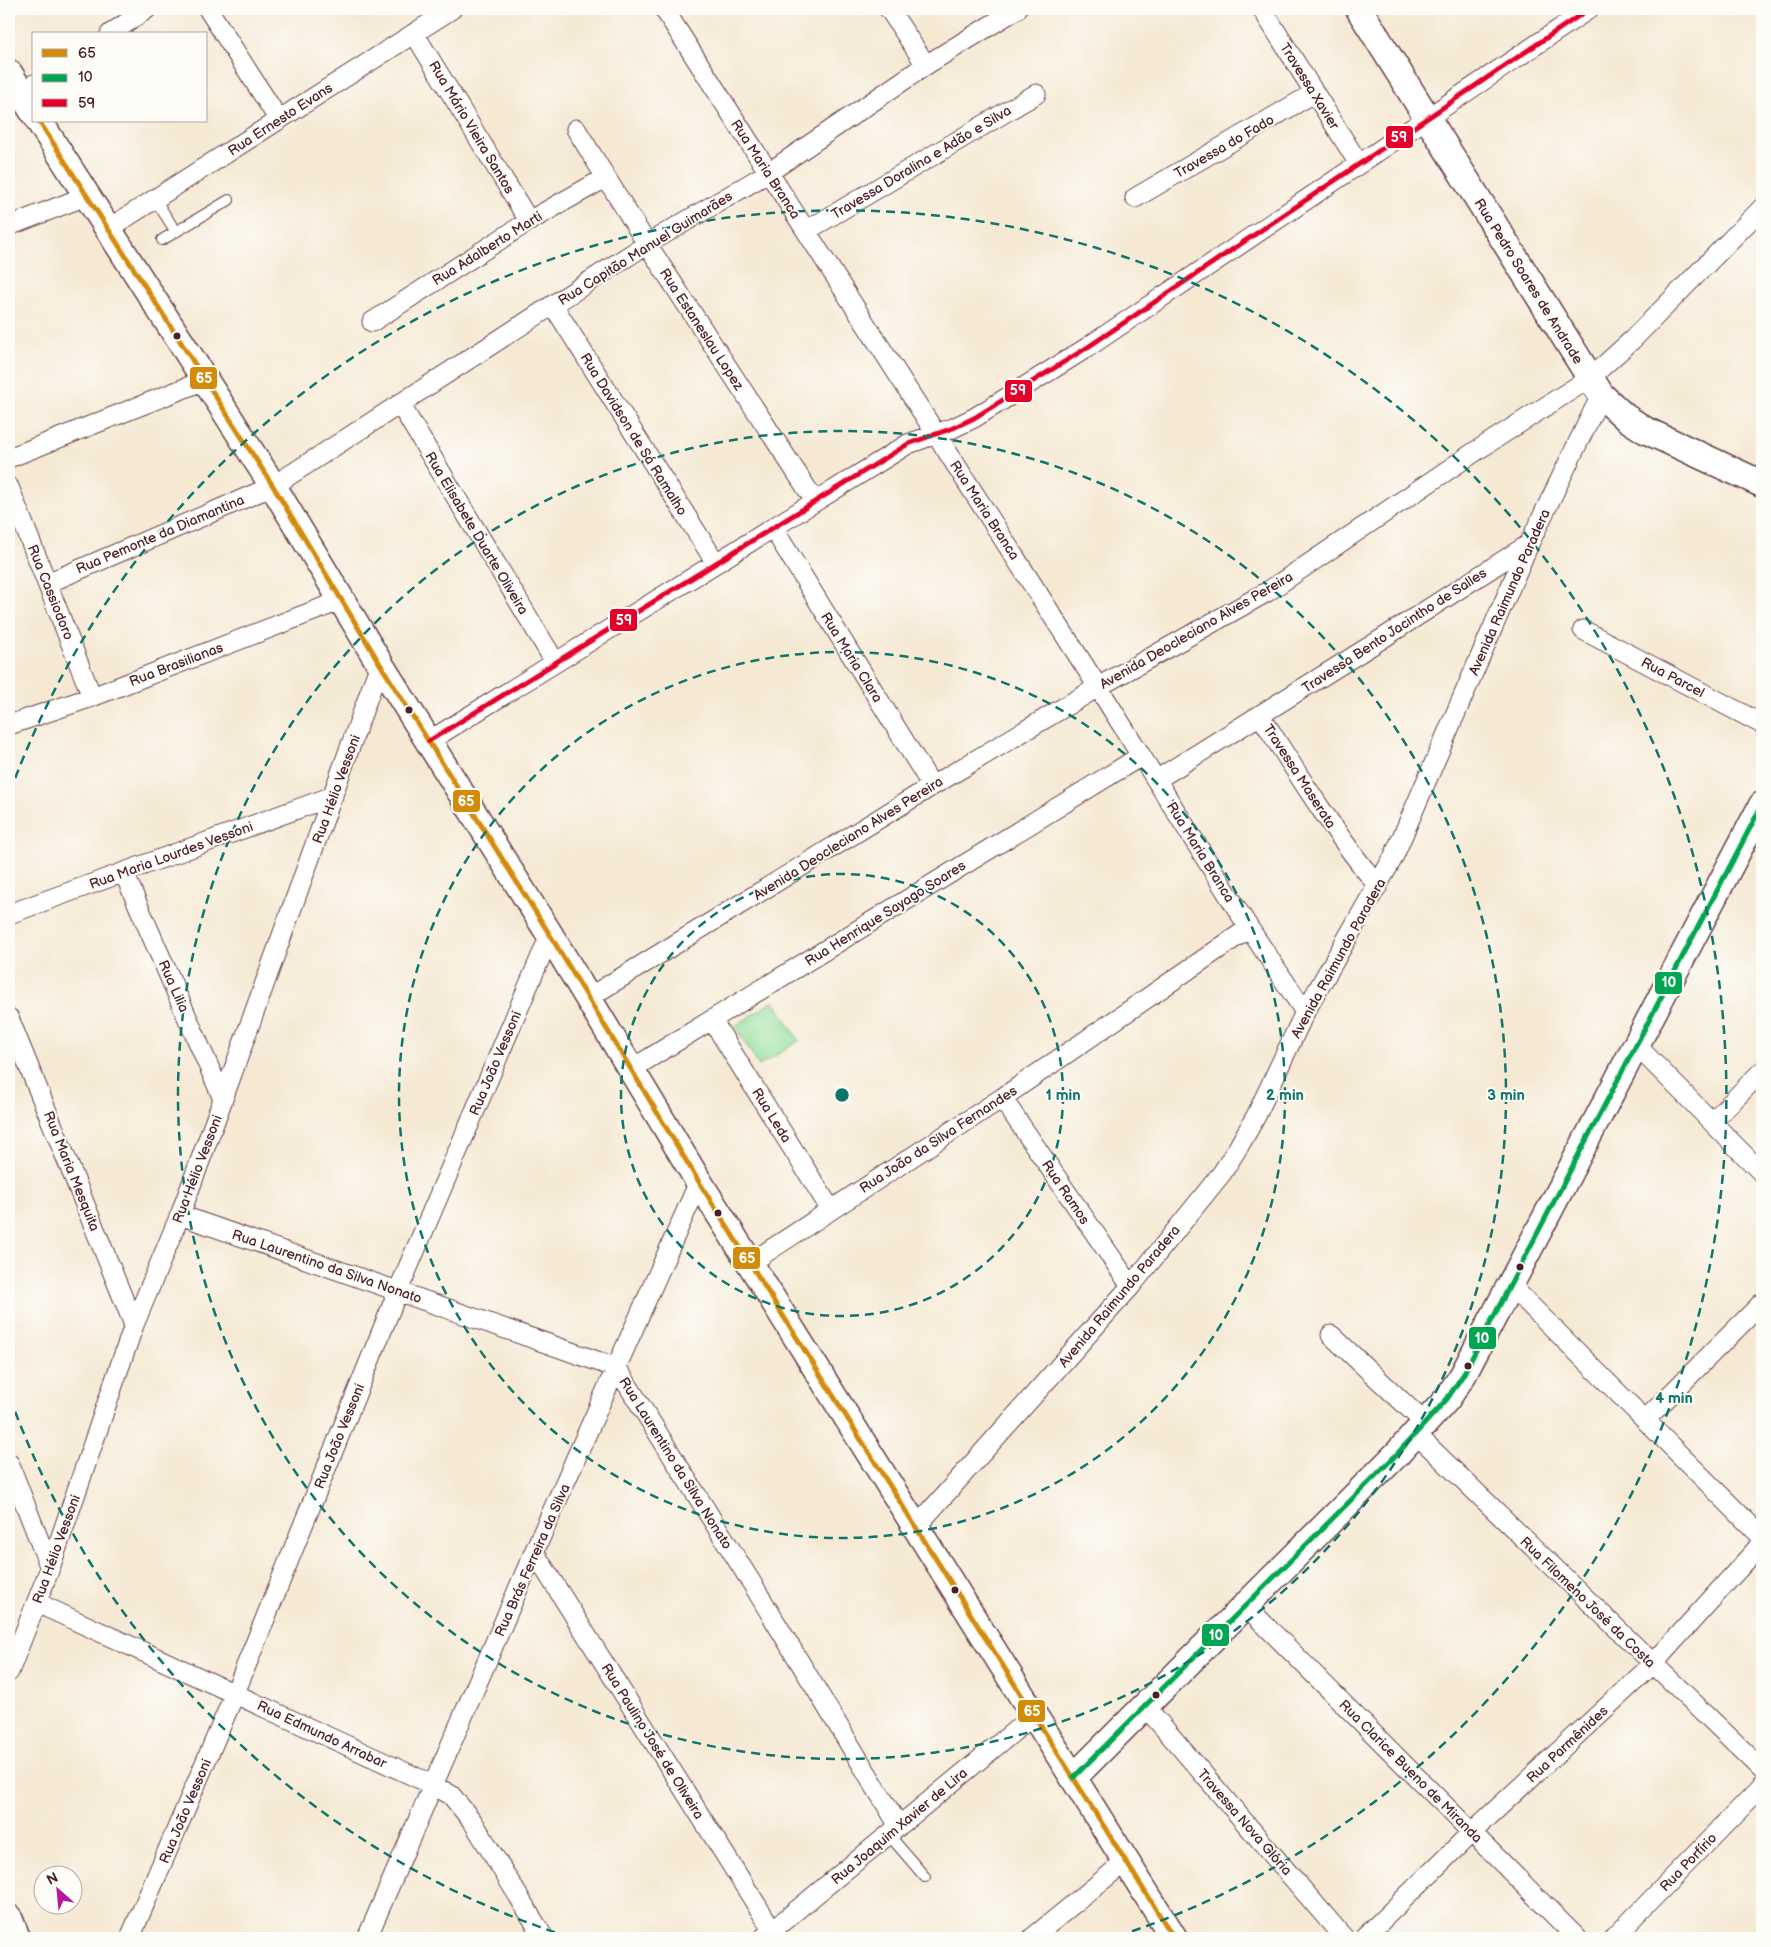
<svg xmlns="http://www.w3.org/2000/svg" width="1771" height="1947" font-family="'Balsamiq Sans',sans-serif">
  <rect width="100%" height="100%" fill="#fdfcf7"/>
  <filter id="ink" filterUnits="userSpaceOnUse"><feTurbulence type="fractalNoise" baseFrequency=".02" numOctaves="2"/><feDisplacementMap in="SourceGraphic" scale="10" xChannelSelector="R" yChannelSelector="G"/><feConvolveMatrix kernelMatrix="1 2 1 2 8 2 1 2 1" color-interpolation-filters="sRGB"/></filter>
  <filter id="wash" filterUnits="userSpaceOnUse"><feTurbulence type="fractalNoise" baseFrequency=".0096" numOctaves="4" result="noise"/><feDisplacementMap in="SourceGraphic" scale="20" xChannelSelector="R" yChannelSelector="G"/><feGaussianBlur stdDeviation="1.12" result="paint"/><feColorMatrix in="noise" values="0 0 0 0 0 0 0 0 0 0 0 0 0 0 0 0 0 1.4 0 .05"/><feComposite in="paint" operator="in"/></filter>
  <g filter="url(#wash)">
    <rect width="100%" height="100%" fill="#f5e9d4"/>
    <path fill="#92de9b" stroke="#6e7e63" d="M774 1001 799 1041 759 1066 735 1026Z"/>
  </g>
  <g filter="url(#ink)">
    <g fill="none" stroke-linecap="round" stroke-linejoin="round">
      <g stroke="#643d44" stroke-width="12">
        <path id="lane" d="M155 199 176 232
          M162 240 229 200
          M889 1835 925 1877"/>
      </g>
      <g stroke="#643d44" stroke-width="21">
        <path id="street" d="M208 9 279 120
          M664 9 1098 687 1249 928 1305 1012
          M889 9 926 65
          M1262 9 1359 164
          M414 33 529 221
          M110 34 147 9
          M9 99 34 84
          M576 129 647 244 815 501
          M1135 198 1314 93
          M9 226 86 196
          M108 229 452 9
          M806 231 1036 94
          M553 305 716 563
          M372 322 529 221 605 178
          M400 404 555 662
          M9 458 205 380
          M9 487 92 697
          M773 528 932 786
          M48 583 273 486 647 244 768 173 926 65 1017 9
          M1583 630 1762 724
          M1260 715C1297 773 1334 833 1378 886
          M9 725 92 697 342 600
          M429 741 908 444 953 428 974 418 1088 347 1589 9
          M1156 780 1380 640 1529 544
          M124 873 223 1099
          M9 914 333 796
          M588 998 932 786 1098 687 1267 592 1476 451 1590 378 1632 340 1762 208
          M9 1018 134 1325
          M712 1020 831 1210
          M1636 1045 1762 1173
          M630 1070 1141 756
          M1002 1098 1131 1286
          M1712 1122 1762 1071
          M180 1215 617 1368 753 1585 899 1826
          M750 1263 1002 1098 1249 928
          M1509 1284 1762 1537
          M1331 1335 1425 1423
          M1646 1419 1762 1303
          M1416 1434 1762 1769
          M9 1463 50 1568
          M916 1527 1131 1286 1222 1173 1239 1146 1256 1116 1305 1012 1393 858 1529 544 1601 395
          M534 1552 773 1931
          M37 1603 433 1785 451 1795 473 1822 544 1938
          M1245 1605 1577 1938
          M9 1672 50 1568 134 1325 180 1215 223 1099 380 664
          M1145 1706 1344 1938
          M764 1937 1034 1715
          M130 1938 235 1693 398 1291 550 935
          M367 1938 534 1552 699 1182
          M1032 1938 1126 1861
          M1364 1938 1472 1832 1652 1665 1762 1543
          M1614 1938 1762 1786"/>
      </g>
      <g stroke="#643d44" stroke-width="29">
        <path id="secondary" d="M1359 9 1601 395 1625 417 1645 430 1762 484
          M9 73 34 113
          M39 121 273 486 380 664 550 935 699 1182 1174 1938
          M1074 1777 1397 1454 1447 1399 1463 1375 1762 805
          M9 1918 17 1938"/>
      </g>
      <use href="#lane" stroke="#fff" stroke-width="10"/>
      <use href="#street" stroke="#fff" stroke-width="19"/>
      <use href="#secondary" stroke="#fff" stroke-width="26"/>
      <g stroke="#fdfcf7" stroke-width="9">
        <path id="bus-1" d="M39 121 273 486 380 664 550 935 699 1182 1174 1938"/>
      </g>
      <g stroke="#fdfcf7" stroke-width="9">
        <path id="bus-2" d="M1074 1777 1397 1454 1447 1399 1463 1375 1762 805"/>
      </g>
      <g stroke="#fdfcf7" stroke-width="9">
        <path id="bus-3" d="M429 741 908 444 953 428 974 418 1088 347 1589 9"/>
      </g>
      <use href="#bus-1" stroke="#d48b09" stroke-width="5"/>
      <use href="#bus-2" stroke="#00a651" stroke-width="5"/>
      <use href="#bus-3" stroke="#e4002b" stroke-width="5"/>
    </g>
  </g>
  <g fill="none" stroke="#0f766e" stroke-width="2.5" stroke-dasharray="9 6">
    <circle cx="842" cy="1095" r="221"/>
    <circle cx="842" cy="1095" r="443"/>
    <circle cx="842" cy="1095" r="664"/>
    <path d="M569 1937A885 885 0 0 1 10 1398M10 792A885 885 0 1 1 1115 1937"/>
  </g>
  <g fill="#4a1f2b" stroke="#fdfcf7" stroke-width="2">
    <circle cx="177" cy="336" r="4.5"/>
    <circle cx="409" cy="710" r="4.5"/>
    <circle cx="718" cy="1213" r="4.5"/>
    <circle cx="1520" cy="1267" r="4.5"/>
    <circle cx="1468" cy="1366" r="4.5"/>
    <circle cx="955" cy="1590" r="4.5"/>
    <circle cx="1156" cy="1695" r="4.5"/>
  </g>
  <g text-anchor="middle" stroke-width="4" stroke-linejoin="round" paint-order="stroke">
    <g font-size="14" fill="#4a1f2b" stroke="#fdfcf7">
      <text transform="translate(1310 86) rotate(58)" y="5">Travessa Xavier</text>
      <text transform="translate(280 119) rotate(-33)" y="5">Rua Ernesto Evans</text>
      <text transform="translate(472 127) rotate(59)" y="5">Rua Mário Vieira Santos</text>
      <text transform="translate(1224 146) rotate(-30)" y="5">Travessa do Fado</text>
      <text transform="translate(921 162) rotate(-31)" y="5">Travessa Doralina e Adão e Silva</text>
      <text transform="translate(766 169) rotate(57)" y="5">Rua Maria Branca</text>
      <text transform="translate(487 248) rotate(-32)" y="5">Rua Adalberto Marti</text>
      <text transform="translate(645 248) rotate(-32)" y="5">Rua Capitão Manuel Guimarães</text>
      <text transform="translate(1529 281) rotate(58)" y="5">Rua Pedro Soares de Andrade</text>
      <text transform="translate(702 329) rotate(57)" y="5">Rua Estaneslau Lopez</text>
      <text transform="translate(634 434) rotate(58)" y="5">Rua Davidson de Sá Ramalho</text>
      <text transform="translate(985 510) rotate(57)" y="5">Rua Maria Branca</text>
      <text transform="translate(477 533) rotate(59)" y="5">Rua Elisabete Duarte Oliveira</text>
      <text transform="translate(160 534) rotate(-23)" y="5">Rua Pemonte da Diamantina</text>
      <text transform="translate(51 592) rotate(68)" y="5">Rua Cassiodoro</text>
      <text transform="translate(1509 592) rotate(-66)" y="5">Avenida Raimundo Paradera</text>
      <text transform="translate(1196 630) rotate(-30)" y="5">Avenida Deocleciano Alves Pereira</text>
      <text transform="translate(1394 630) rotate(-33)" y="5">Travessa Bento Jacintho de Salles</text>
      <text transform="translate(852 657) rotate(58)" y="5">Rua Maria Clara</text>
      <text transform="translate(176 664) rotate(-21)" y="5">Rua Brasilianas</text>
      <text transform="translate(1673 677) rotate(28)" y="5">Rua Parcel</text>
      <text transform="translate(1300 776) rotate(57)" y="5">Travessa Maserata</text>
      <text transform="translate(336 789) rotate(-70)" y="5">Rua Hélio Vessoni</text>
      <text transform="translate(848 838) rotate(-32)" y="5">Avenida Deocleciano Alves Pereira</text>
      <text transform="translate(1201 852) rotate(58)" y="5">Rua Maria Branca</text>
      <text transform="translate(171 855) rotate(-20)" y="5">Rua Maria Lourdes Vessoni</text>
      <text transform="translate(885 913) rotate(-32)" y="5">Rua Henrique Sayago Soares</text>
      <text transform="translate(1338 958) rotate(-61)" y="5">Avenida Raimundo Paradera</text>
      <text transform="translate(174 986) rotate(66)" y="5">Rua Lilia</text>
      <text transform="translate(495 1063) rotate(-67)" y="5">Rua João Vessoni</text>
      <text transform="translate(772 1115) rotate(58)" y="5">Rua Leda</text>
      <text transform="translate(938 1139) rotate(-33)" y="5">Rua João da Silva Fernandes</text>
      <text transform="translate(197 1169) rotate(-69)" y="5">Rua Hélio Vessoni</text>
      <text transform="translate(72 1171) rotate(68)" y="5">Rua Maria Mesquita</text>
      <text transform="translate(1066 1192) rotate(56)" y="5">Rua Ramos</text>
      <text transform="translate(327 1266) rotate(19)" y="5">Rua Laurentino da Silva Nonato</text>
      <text transform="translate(1119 1296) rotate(-50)" y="5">Avenida Raimundo Paradera</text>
      <text transform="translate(339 1436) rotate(-68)" y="5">Rua João Vessoni</text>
      <text transform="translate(676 1463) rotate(58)" y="5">Rua Laurentino da Silva Nonato</text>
      <text transform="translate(56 1549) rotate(-70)" y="5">Rua Hélio Vessoni</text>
      <text transform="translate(532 1560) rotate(-66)" y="5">Rua Brás Ferreira da Silva</text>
      <text transform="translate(1588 1602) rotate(44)" y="5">Rua Filomeno José da Costa</text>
      <text transform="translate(322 1734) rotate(25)" y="5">Rua Edmundo Arrabar</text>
      <text transform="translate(653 1741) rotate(58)" y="5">Rua Paulino José de Oliveira</text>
      <text transform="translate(1567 1744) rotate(-43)" y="5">Rua Parmênides</text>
      <text transform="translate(1411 1771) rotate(45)" y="5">Rua Clarice Bueno de Miranda</text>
      <text transform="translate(185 1811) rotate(-67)" y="5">Rua João Vessoni</text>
      <text transform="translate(1245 1822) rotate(49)" y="5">Travessa Nova Glória</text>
      <text transform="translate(899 1826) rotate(-40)" y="5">Rua Joaquim Xavier de Lira</text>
      <text transform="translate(1688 1862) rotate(-46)" y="5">Rua Porfírio</text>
    </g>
  </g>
  <circle cx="842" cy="1095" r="8" fill="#0f766e" stroke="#fdfcf7" stroke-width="2.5"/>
  <g font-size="15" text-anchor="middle" font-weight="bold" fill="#0f766e" stroke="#fdfcf7" stroke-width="4" stroke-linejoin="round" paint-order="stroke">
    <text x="1063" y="1100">1 min</text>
    <text x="1285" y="1100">2 min</text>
    <text x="1506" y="1100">3 min</text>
    <text x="1674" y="1403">4 min</text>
  </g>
  <g stroke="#fdfcf7" stroke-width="2">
    <rect x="1385" y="125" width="29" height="24" rx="5" fill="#e4002b"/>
    <rect x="189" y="366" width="29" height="24" rx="5" fill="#d48b09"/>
    <rect x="1004" y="379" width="29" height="24" rx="5" fill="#e4002b"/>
    <rect x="609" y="608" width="29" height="24" rx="5" fill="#e4002b"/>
    <rect x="452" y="789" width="29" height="24" rx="5" fill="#d48b09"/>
    <rect x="1654" y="971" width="29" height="24" rx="5" fill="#00a651"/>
    <rect x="732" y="1246" width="29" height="24" rx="5" fill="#d48b09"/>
    <rect x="1468" y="1326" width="29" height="24" rx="5" fill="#00a651"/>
    <rect x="1201" y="1623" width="29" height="24" rx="5" fill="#00a651"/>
    <rect x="1017" y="1699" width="29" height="24" rx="5" fill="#d48b09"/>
  </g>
  <g font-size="14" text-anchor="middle" font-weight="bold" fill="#fff">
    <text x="1399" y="142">59</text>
    <text x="204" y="383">65</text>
    <text x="1018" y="395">59</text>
    <text x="624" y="625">59</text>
    <text x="466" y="806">65</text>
    <text x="1669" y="987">10</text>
    <text x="747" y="1263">65</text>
    <text x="1482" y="1343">10</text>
    <text x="1216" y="1640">10</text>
    <text x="1032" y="1716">65</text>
  </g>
  <rect width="1771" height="1947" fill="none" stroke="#fdfcf7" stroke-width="30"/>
  <rect x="32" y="32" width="175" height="90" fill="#fdfcf7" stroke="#b5a4a5"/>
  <rect x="42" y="49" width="25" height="8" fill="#d48b09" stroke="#b5a4a5"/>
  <text x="78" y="58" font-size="15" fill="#4a1f2b">65</text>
  <rect x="42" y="74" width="25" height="8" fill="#00a651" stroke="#b5a4a5"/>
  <text x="78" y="82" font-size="15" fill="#4a1f2b">10</text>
  <rect x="42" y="99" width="25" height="8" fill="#e4002b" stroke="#b5a4a5"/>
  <text x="78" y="108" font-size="15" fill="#4a1f2b">59</text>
  <g transform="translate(58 1890) rotate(333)"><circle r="24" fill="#fdfcf7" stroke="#b5a4a5"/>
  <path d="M0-4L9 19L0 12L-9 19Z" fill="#b5179e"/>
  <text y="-8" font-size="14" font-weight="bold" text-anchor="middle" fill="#4a1f2b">N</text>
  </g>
</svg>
